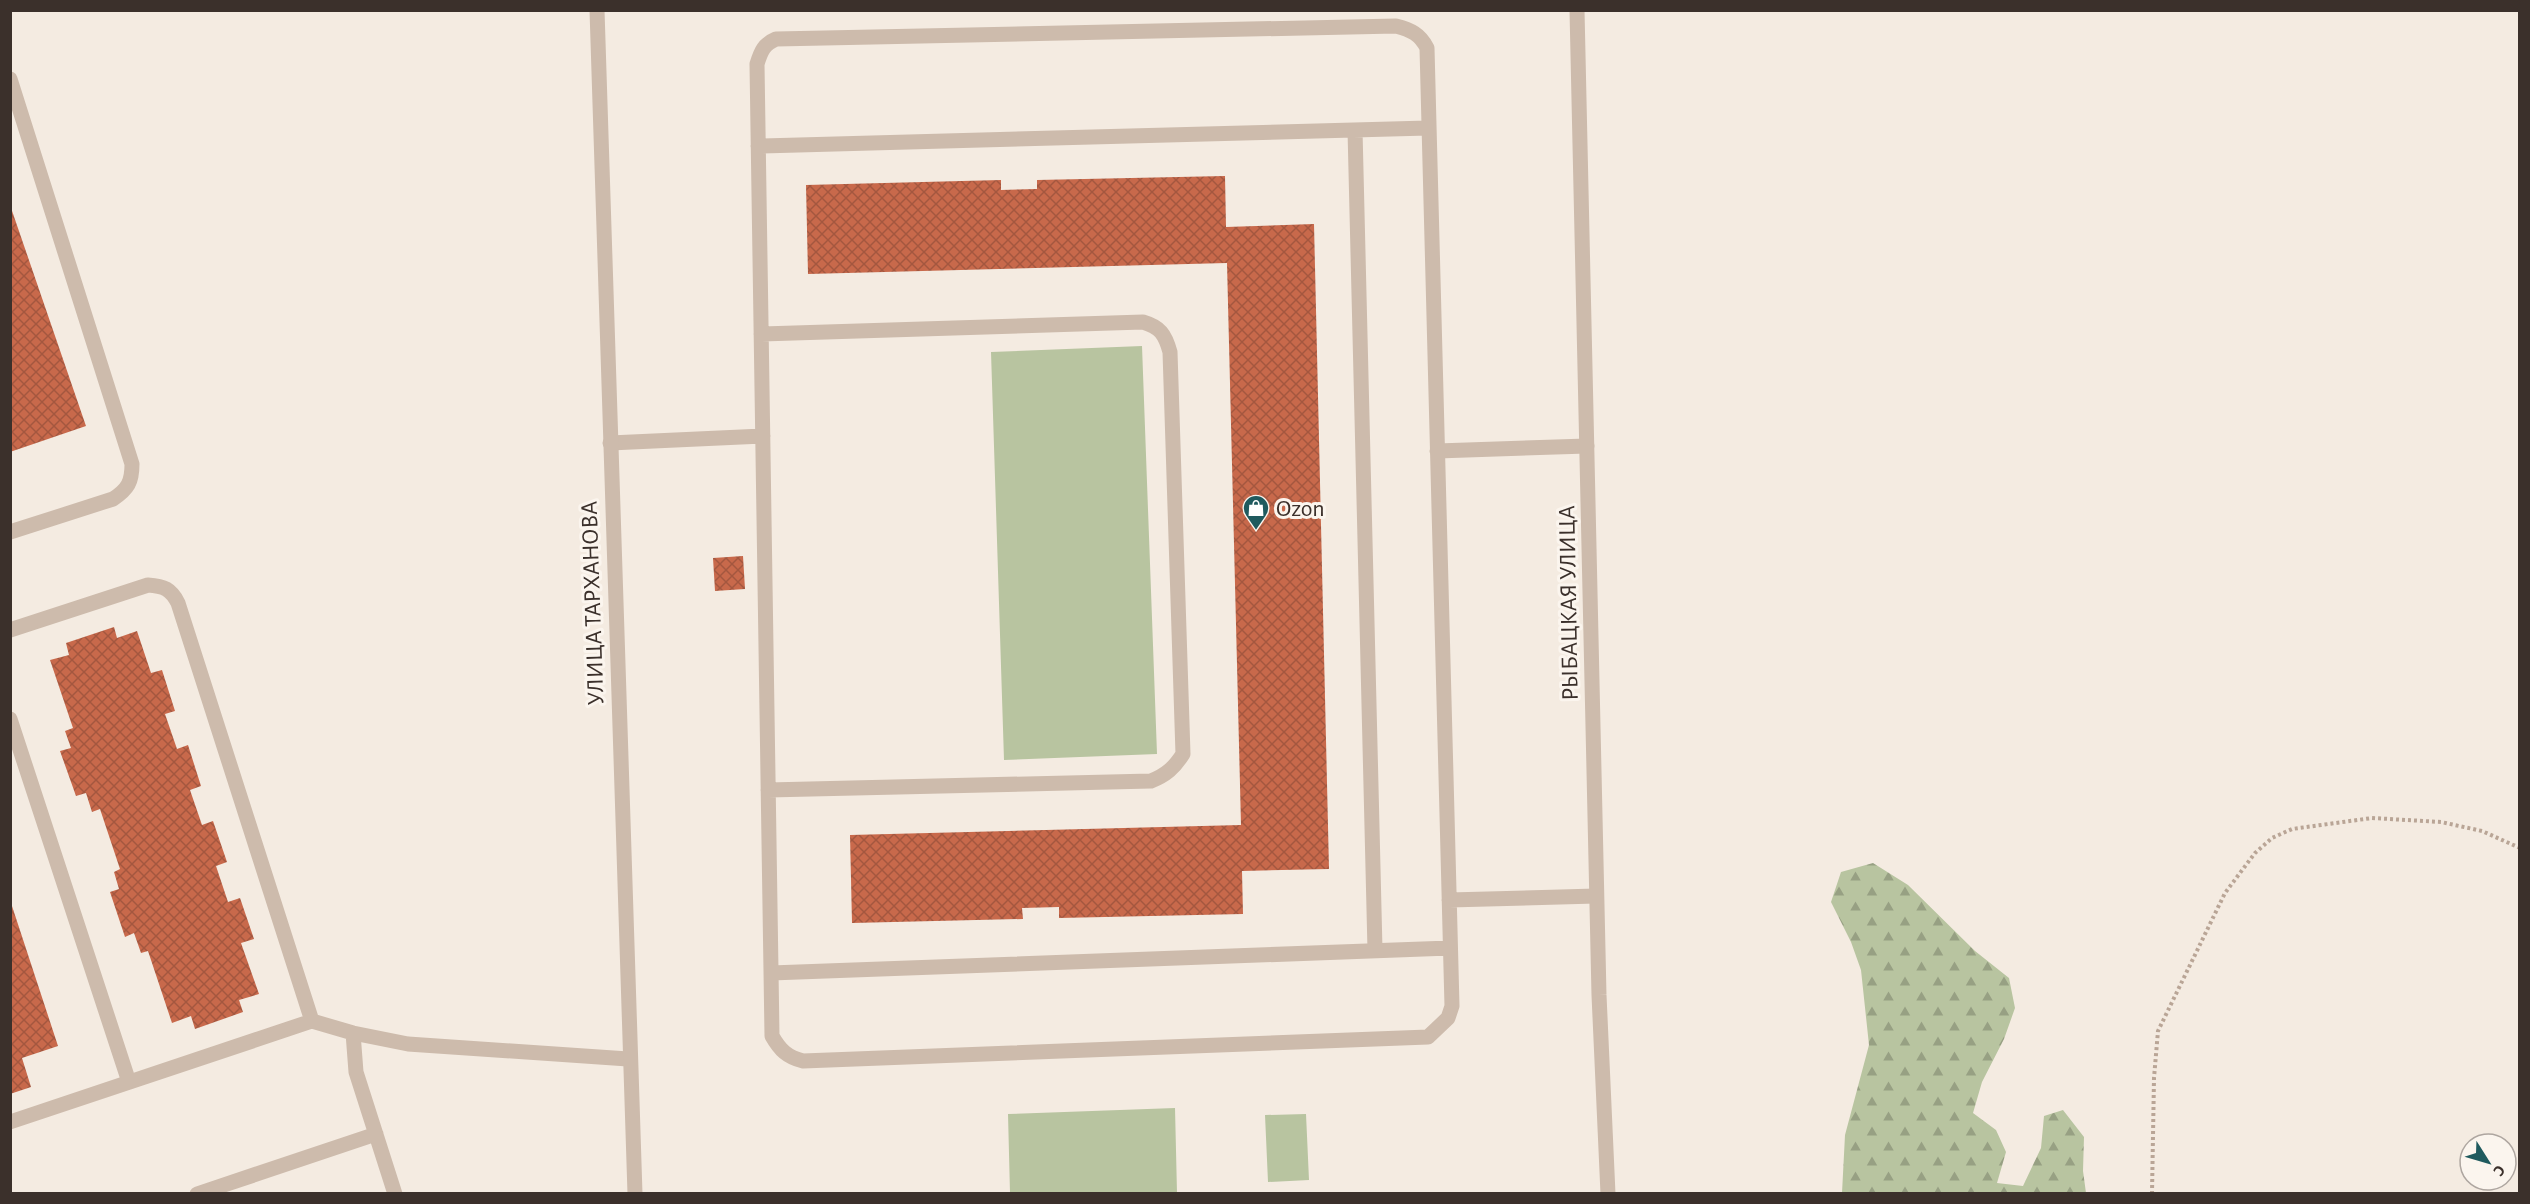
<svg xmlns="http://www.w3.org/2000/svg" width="2530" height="1204" font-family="'Alegreya Sans',sans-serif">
  <defs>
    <pattern id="forest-firs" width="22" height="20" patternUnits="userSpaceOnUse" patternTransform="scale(1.5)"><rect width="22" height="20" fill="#b8c4a0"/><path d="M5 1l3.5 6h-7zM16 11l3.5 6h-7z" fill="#97a083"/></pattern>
    <pattern id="building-cross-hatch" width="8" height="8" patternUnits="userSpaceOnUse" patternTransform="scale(1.5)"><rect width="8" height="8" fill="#c8694b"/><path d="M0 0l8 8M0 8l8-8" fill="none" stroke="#a4573f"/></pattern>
  </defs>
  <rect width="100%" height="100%" fill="#f4ebe1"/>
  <path fill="url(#forest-firs)" d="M1873 863 1908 885 1975 951 2009 978 2015 1008 2004 1039 1982 1082 1973 1113 1996 1130 2006 1152 1997 1183 2023 1186 2041 1148 2044 1116 2063 1110 2084 1137 2083 1171 2086 1193H1842L1845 1135 1869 1045 1861 970 1851 942 1831 902 1841 872Z"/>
  <path fill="#b8c4a0" d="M1142 346 1157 754 1004 760 991 352Z
    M1175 1108 1177 1193H1010L1008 1114Z
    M1306 1114 1309 1180 1268 1182 1265 1115Z"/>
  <path fill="url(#building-cross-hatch)" d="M1225 176 1226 227 1314 224 1329 869 1242 871 1243 914 1059 918V907L1022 908 1023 919 852 923 850 835 1241 825 1227 263 808 274 806 185 1001 180V190L1037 189V180Z
    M10 205 86 426 10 452Z
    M743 556 745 589 715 591 713 558Z
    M114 627 117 638 137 631 151 673 162 670 175 711 165 714 177 749 188 745 201 786 190 790 202 825 213 821 227 862 216 866 228 902 240 898 254 939 241 943 259 994 239 1000 243 1012 195 1029 191 1016 172 1023 148 951 141 953 134 933 125 937 110 892 119 889 114 872 120 869 100 809 92 812 86 793 76 796 60 751 71 748 65 731 73 728 50 660 69 655 66 643Z
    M11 903 58 1046 22 1058 31 1087 10 1094Z"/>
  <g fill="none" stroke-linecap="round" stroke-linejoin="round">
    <path stroke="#b9a596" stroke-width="4" stroke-dasharray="3 3" stroke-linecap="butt" d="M2152 1194 2154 1078 2158 1031 2225 893 2255 853 2272 838 2292 829 2372 818 2441 822 2482 831 2520 848"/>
    <path stroke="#cdbbac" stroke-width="15" d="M1396 26C1411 30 1420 34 1427 48L1452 1006 1448 1018 1428 1037 803 1061C787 1057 780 1050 772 1036L757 64C761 51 764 44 776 39Z
      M10 79 132 464C132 482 128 489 113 499L10 532
      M1355 130 1375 950
      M758 146 1428 128
      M761 334 1143 322C1160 327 1165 334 1170 352L1183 754C1174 768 1166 775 1151 781L768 790
      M610 443 763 436
      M1437 451 1587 446
      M10 630 148 585C164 586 171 589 178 603L312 1021
      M10 719 129 1082
      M1449 900 1596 896
      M771 973 1450 948
      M353 1033 356 1072 395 1194
      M10 1122 312 1021 353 1033 408 1044 628 1059
      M197 1194 376 1134"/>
    <path stroke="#cdbbac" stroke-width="15" d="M597 10 635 1194
      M1577 10 1599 995 1608 1194"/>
  </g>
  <defs>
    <g id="shop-pin" transform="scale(1.35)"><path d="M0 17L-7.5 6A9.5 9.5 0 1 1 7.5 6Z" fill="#1f5a5e" stroke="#fbf5ee"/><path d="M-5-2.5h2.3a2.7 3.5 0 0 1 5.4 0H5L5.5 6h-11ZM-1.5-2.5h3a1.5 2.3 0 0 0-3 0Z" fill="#fff"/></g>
  </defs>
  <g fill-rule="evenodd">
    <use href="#shop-pin" x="1256" y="508"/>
  </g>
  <g text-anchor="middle" stroke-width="6" stroke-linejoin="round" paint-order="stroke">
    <g font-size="24" fill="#3b302b" stroke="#fbf5ee" text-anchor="start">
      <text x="1276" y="516">Ozon</text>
    </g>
    <g font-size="24" fill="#3b302b" stroke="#fbf5ee">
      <text transform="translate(592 603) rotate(-92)" y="8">УЛИЦА ТАРХАНОВА</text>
      <text transform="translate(1568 603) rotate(-91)" y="8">РЫБАЦКАЯ УЛИЦА</text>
    </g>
  </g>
  <rect width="2530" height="1204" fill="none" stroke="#3b302b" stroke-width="24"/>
  <g transform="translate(2488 1162) rotate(127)"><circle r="28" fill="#fbf5ee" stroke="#aea6a0" stroke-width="1.5"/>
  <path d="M0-4.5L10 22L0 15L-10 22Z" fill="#1f5a5e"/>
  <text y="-9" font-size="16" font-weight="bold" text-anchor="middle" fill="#3b302b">С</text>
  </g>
</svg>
